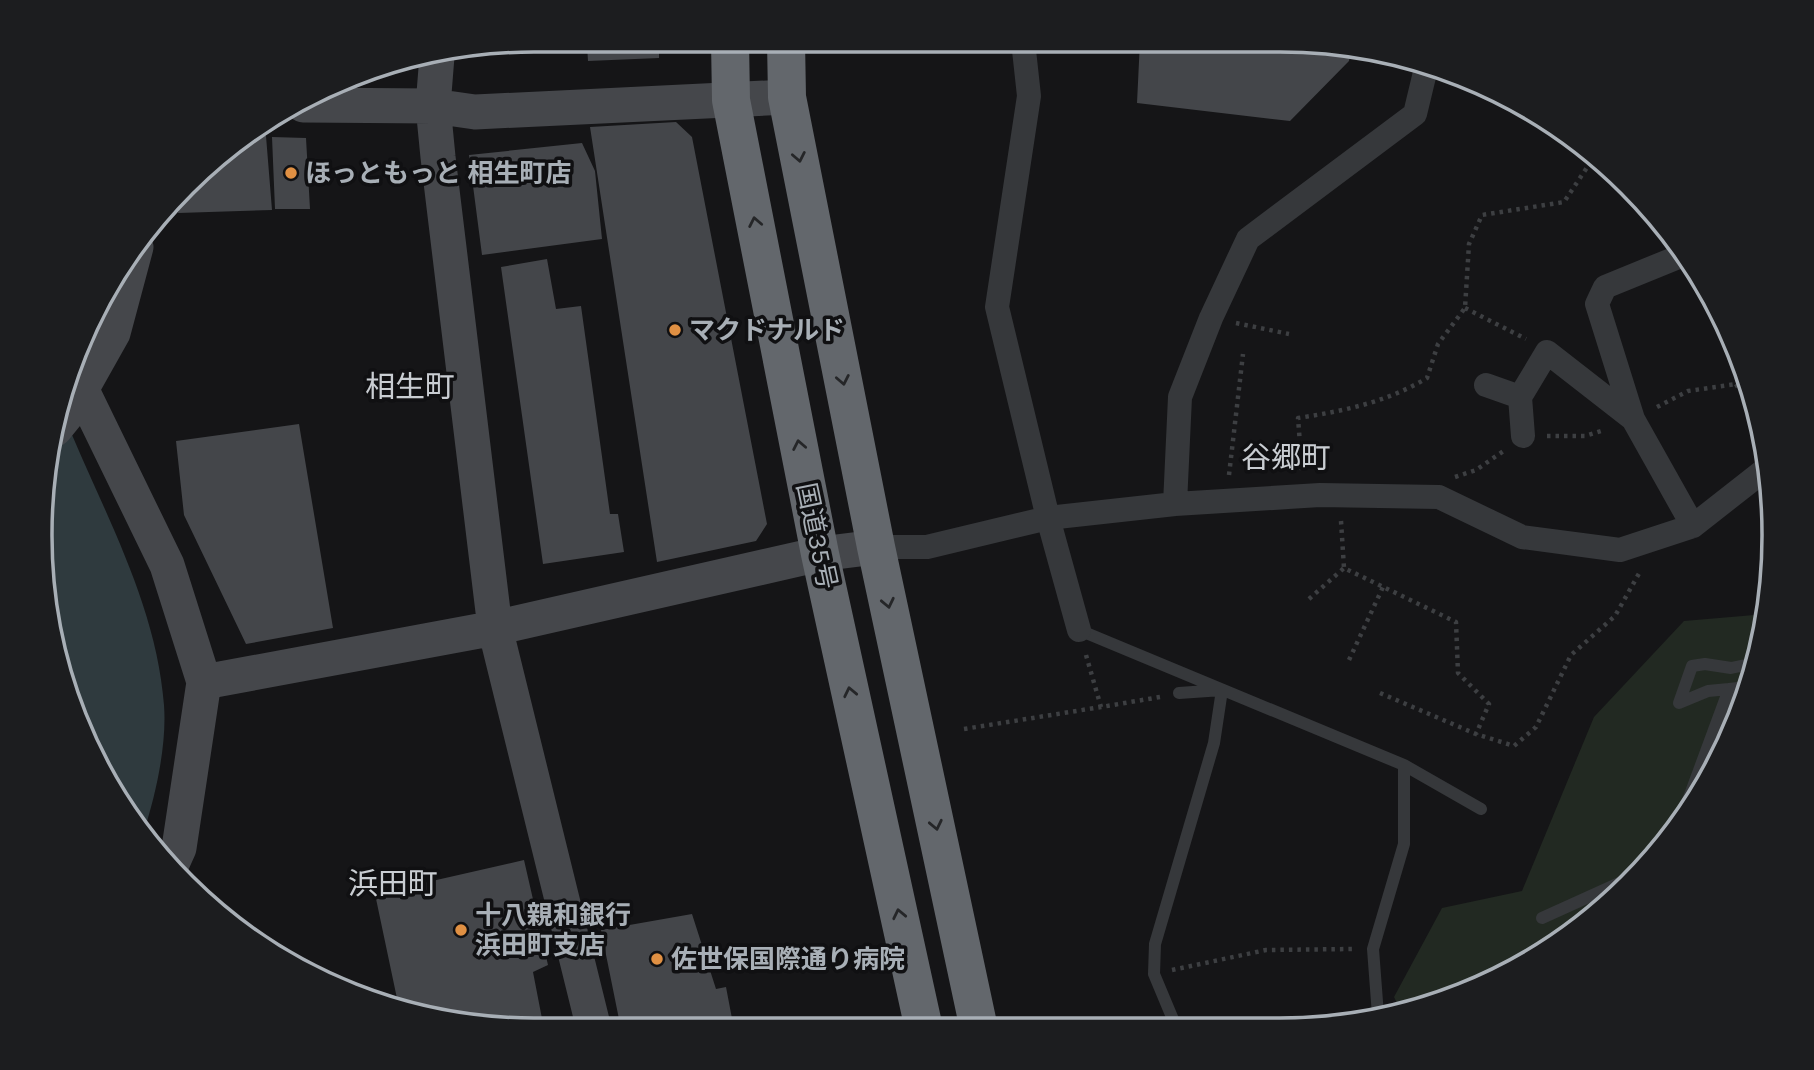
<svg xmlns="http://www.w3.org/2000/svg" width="1814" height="1070" font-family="Karla,'Noto Sans JP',sans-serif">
  <rect width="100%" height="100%" fill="#151517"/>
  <path fill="#222922" d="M1766 614C1764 637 1756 658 1749 680 1736 725 1717 771 1690 810 1626 904 1513 989 1401 1011L1394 997 1442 908 1522 891 1594 717 1684 621Z"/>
  <path fill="#2f3a3e" d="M59 403C97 501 156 598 164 705 167 744 156 794 144 831L78 724 41 567Z"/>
  <path fill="#44464a" d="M570 40H659V58L588 61 587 45 570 44Z
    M1140 41H1312L1351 49 1349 61 1290 121 1137 103Z
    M676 122 692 137 767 524 756 541 657 562 590 127Z
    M247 135 266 136 272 210 178 213 182 198 234 142Z
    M272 137 306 138 310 209H275Z
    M582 143 595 171 602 239 482 255 469 155Z
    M547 259 556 309 581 306 610 514H618L624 552 543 564 501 267Z
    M299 424 333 628 246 644 184 515 176 441Z
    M524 860 548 965 533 972 544 1029H502L399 1008 375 894Z
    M692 914 716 989 726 987 734 1029H621L601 930Z"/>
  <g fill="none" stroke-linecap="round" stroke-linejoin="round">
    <path stroke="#3d3f42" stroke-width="4.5" stroke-dasharray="3.5 5" stroke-linecap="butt" d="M1465 308 1526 339
      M1236 323 1289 334
      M1736 384 1760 423
      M1657 407 1688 391 1736 384 1745 374
      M1547 436H1585L1604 430
      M1302 470 1298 418C1344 411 1387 402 1427 378L1438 344 1465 308 1469 244 1482 215 1564 202 1594 157
      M1229 475 1243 354
      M1455 477 1476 470 1505 450
      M1341 521 1344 568 1456 622 1458 673 1489 704 1476 734
      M1309 599 1344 568
      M1086 655 1101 707 1160 697
      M1349 660 1383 587
      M1380 693 1476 734 1514 746 1536 727 1571 655 1615 616 1641 570
      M964 729 1101 707
      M1172 970 1266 950 1353 949"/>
    <path stroke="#36383b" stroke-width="12" d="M1079 630 1404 765 1481 809
      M1729 689 1708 691 1679 703 1692 666 1705 664 1731 668 1755 663
      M1680 822 1729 689 1747 687
      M1542 918 1637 875
      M1378 1015 1373 949 1404 844V765
      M1177 1029 1154 974 1155 944 1214 743 1222 690 1179 693"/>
    <path stroke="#36383b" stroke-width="24" d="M1023 41 1029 96 997 307 1048 518 1079 630
      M1686 254 1605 287 1597 304 1633 419 1693 526
      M1486 385 1520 397
      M1523 436 1520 397 1547 352 1633 419
      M1175 504 1180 397 1211 318 1248 239 1415 114 1427 64
      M876 547H927L1048 518 1175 504 1320 495 1439 497 1522 537 1620 550 1693 526 1767 468"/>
    <path stroke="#45474b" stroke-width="35" d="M437 56 433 106 438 157 495 628 594 1029
      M303 105 433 106 475 112 787 97
      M73 372 167 565 204 682 179 848 170 868
      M55 429 68 413 113 333 136 247
      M204 682 495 628 820 554 876 547"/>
    <path stroke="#63676c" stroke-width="38" d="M730 41 731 100 820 554 924 1029
      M786 41 787 97 876 547 979 1029"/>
  </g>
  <defs><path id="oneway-chevron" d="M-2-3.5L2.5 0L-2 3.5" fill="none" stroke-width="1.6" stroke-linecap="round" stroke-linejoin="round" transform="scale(1.75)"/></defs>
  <g stroke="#252628">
    <use href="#oneway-chevron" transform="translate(799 157) rotate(79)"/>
    <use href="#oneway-chevron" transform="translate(755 222) rotate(-101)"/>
    <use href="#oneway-chevron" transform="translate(843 380) rotate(79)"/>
    <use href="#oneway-chevron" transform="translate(799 445) rotate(-101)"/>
    <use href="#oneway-chevron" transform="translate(888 603) rotate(78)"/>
    <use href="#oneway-chevron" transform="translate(850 692) rotate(-102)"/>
    <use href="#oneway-chevron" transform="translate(936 825) rotate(78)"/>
    <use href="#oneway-chevron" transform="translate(899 914) rotate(-102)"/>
  </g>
  <g fill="#e09043" stroke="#101012" stroke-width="2.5">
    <circle cx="291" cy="173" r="7"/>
    <circle cx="675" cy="330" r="7"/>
    <circle cx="461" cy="930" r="7"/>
    <circle cx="657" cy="959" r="7"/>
  </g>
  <g text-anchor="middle" stroke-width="7" stroke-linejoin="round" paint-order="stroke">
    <g font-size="26" font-weight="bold" fill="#a8afb6" stroke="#101012" text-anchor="start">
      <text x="305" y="182">ほっともっと 相生町店</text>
      <text x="689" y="339">マクドナルド</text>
      <text x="475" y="924">十八親和銀行<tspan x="475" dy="30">浜田町支店</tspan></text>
      <text x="671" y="968">佐世保国際通り病院</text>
    </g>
    <g font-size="26" fill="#a8afb6" stroke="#101012">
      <text transform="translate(817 536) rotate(78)" y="9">国道35号</text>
    </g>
    <g font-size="30" fill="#c9cdd2" stroke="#101012">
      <text x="410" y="397">相生町</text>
      <text x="1286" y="468">谷郷町</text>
      <text x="393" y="894">浜田町</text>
    </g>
  </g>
  <path d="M0 0H1814V1070H0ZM534 52H1280A482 482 0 0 1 1762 534V536A482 482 0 0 1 1280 1018H534A482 482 0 0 1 52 536V534A482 482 0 0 1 534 52Z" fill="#1c1d1f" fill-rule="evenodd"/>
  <path fill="none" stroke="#a8afb6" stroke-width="3.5" d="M534 52H1280A482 482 0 0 1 1762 534V536A482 482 0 0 1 1280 1018H534A482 482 0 0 1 52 536V534A482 482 0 0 1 534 52Z"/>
</svg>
